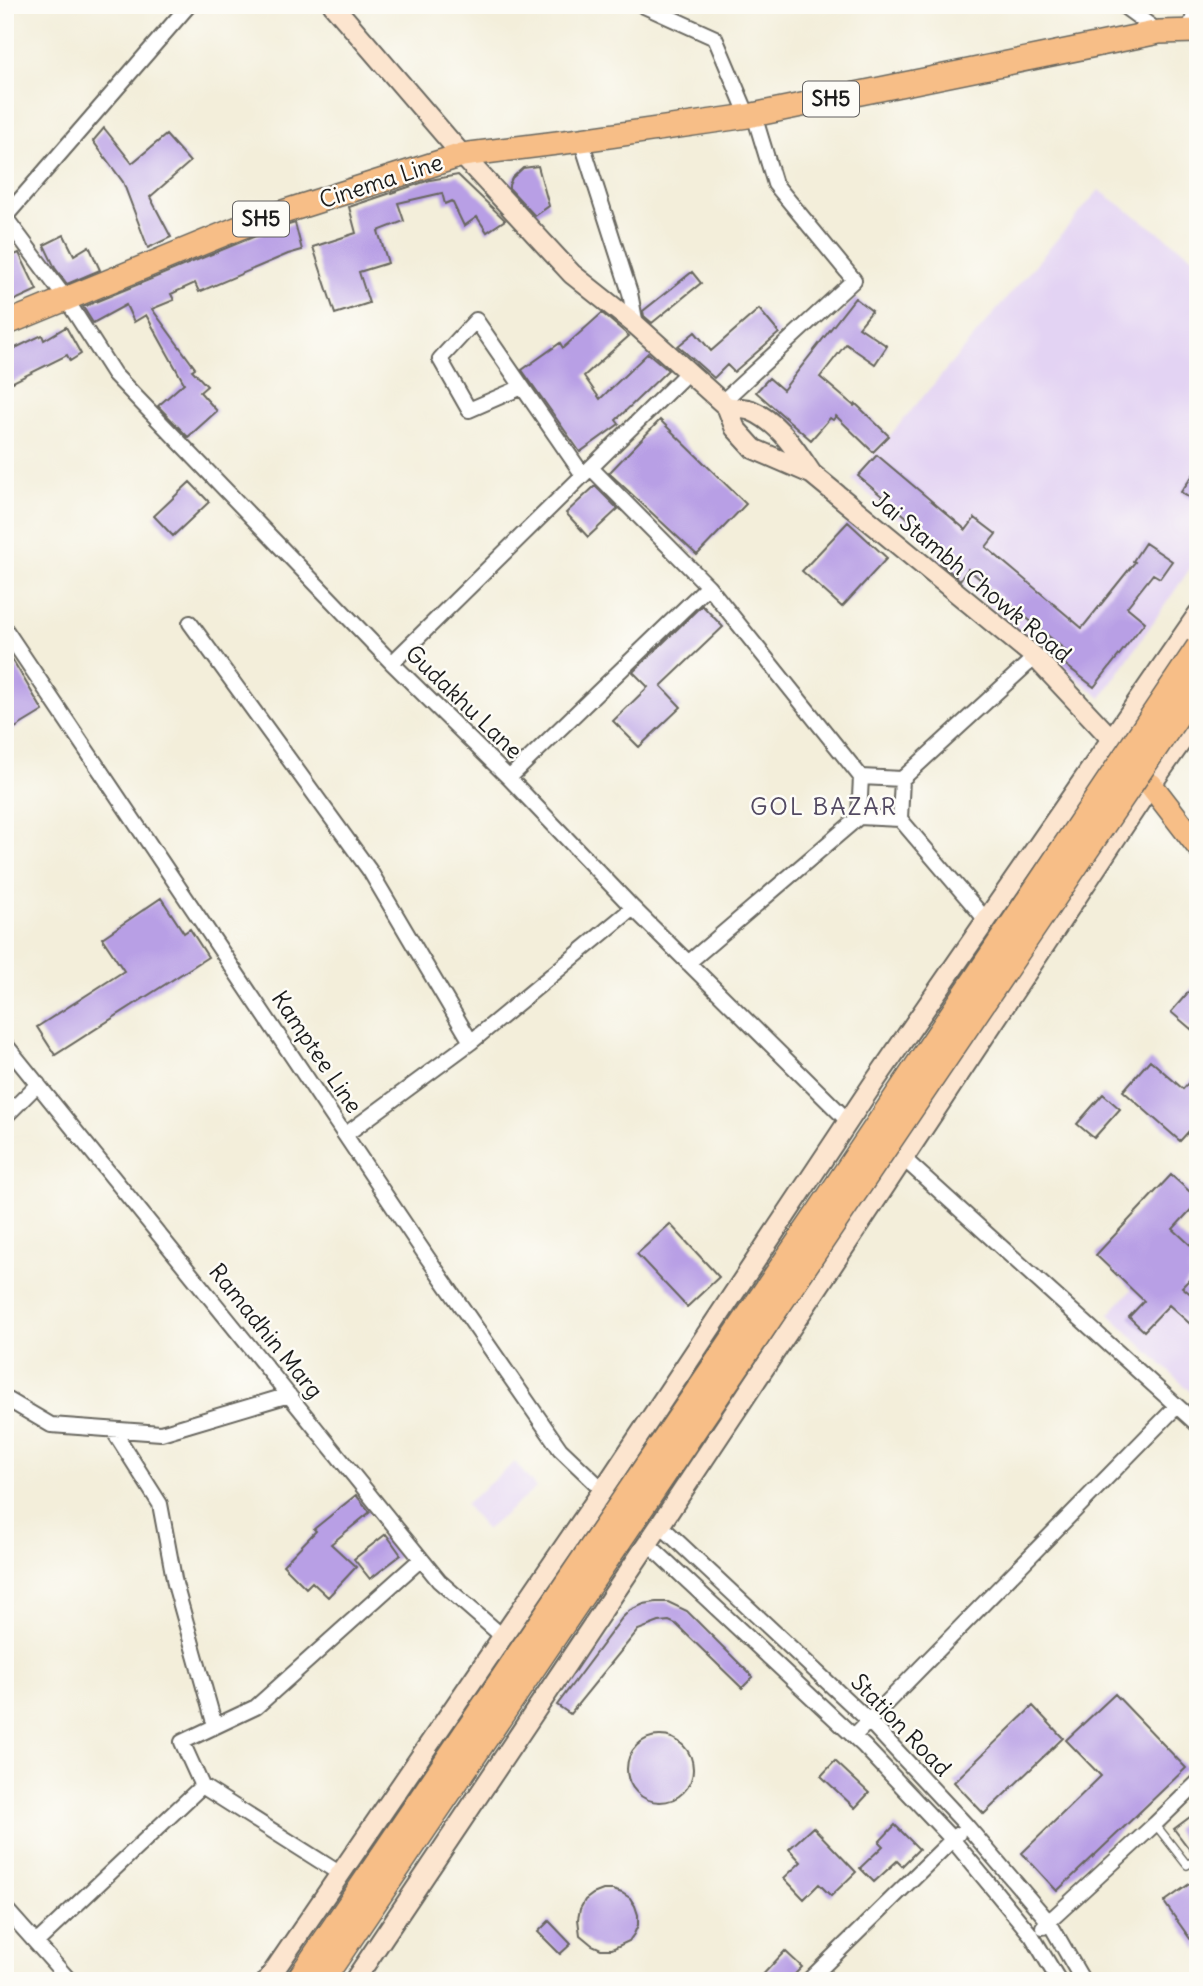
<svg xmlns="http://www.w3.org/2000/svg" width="1203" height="1986" font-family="Delius,sans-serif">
  <rect width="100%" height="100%" fill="#fdfcf7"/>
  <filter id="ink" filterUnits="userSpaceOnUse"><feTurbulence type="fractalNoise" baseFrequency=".0143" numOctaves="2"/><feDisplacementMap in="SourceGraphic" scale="14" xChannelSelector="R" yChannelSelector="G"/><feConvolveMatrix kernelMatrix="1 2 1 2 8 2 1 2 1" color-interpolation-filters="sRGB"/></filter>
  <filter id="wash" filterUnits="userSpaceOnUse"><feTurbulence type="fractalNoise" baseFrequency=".00686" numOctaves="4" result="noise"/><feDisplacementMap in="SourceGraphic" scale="28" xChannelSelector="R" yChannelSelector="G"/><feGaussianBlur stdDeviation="1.57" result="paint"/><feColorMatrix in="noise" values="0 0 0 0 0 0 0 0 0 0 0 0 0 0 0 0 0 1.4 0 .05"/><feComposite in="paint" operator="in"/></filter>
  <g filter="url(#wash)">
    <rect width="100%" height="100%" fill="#f3eeda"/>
    <path fill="#e3d3f3" d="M1099 190 1198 260V557L1101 698 931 560 938 552 852 480Z
      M1159 1260 1186 1285 1198 1274V1399L1109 1314Z
      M515 1462 536 1488 486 1530 465 1504Z"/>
    <g id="blocks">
      <path fill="#b89fe5" d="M104 128 132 163 166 135 190 162 150 197 171 237 148 248 123 182 93 141Z
        M538 166 549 206 535 216 509 188V185L512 178 523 168Z
        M458 175 505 220 487 232 477 217 464 226 452 201 445 204 442 193 398 203 404 221 378 231 388 263 359 272 369 303 335 314 313 247 356 233 349 207 430 180Z
        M295 223 302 250 288 254 199 292 195 283 171 294 174 300 152 309 195 368 192 370 207 386 200 392 217 411 188 437 158 406 184 383 146 315 134 322 126 305 93 323 83 307 263 233Z
        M64 235 74 255 89 246 100 270 67 284 55 268 44 245Z
        M19 253 37 290 11 302 5 291V259Z
        M692 272 701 283 652 323 644 316 643 311Z
        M855 298 872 311 859 327 887 346 875 364 846 344 820 377 854 406 856 404 889 436 873 452 836 416 833 420 830 418 811 440 756 392 769 378 783 390Z
        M759 309 779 333 734 372 727 365 714 378 678 346 695 332 711 351Z
        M602 313 629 336 584 376 600 399 648 353 668 370 616 420 619 424 580 452 522 370 560 343 563 348Z
        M66 327 81 354 70 361 67 355 5 386V353L42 335 44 340Z
        M660 420 746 504 697 555 609 473Z
        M877 455 966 530 975 518 996 534 986 547 1082 628 1135 562 1133 561 1145 543 1172 561 1160 578 1153 574 1127 607 1145 622 1094 687 1058 659 1065 650 968 569 960 580 940 563 948 552 858 476Z
        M1198 468V504L1181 492Z
        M190 482 209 502 173 536 154 516Z
        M595 486 618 509 588 537 566 513Z
        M848 522 887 558 842 607 802 571Z
        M702 605 723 627 661 686 681 707 639 747 613 721 648 687 633 672Z
        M5 647 43 711 5 734Z
        M161 898 184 933 190 929 208 957 55 1055 37 1027 124 971 102 938Z
        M1198 981V1035L1171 1012Z
        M1150 1060 1183 1089 1198 1072V1121L1180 1141 1123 1091Z
        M1103 1094 1120 1109 1094 1138 1077 1124Z
        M1171 1175 1198 1199V1202L1173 1229 1198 1252V1271L1182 1287 1198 1300V1331L1169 1305 1144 1331 1129 1317 1144 1301 1096 1255Z
        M670 1224 719 1277 687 1307 637 1254Z
        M356 1495 370 1512 331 1544 356 1567 328 1597 312 1582 306 1588 283 1565 316 1531 314 1529Z
        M386 1534 401 1555 370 1579 354 1559Z
        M656 1602H668L687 1611 753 1677 742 1688 676 1624 669 1621 659 1622 638 1630 570 1714 557 1705 622 1618 630 1610 644 1604Z
        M1115 1694 1186 1768 1057 1891 1022 1853 1101 1776 1066 1740Z
        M1033 1706 1063 1738 984 1814 954 1782Z
        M627 1769a33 33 0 1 1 66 0a33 33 0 1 1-66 0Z
        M835 1761 869 1793 855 1808 821 1776Z
        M1198 1811V1852L1193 1854 1174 1829Z
        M895 1825 919 1849 902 1866 897 1861 874 1882 860 1868 883 1846 879 1842Z
        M813 1827 856 1872 831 1896 819 1884 804 1899 784 1878 801 1862 789 1849Z
        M1198 1878V1950L1164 1902Z
        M603 1890H613L622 1893 630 1898 635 1906 638 1915V1925L634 1934 629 1941 612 1949H601L592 1945 580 1935 578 1919 580 1909 585 1900 593 1894Z
        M549 1921 571 1944 560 1954 538 1932Z
        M785 1951 802 1967 788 1981H757Z"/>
    </g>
  </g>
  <g filter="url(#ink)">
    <use href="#blocks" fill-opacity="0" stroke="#67665e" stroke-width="2"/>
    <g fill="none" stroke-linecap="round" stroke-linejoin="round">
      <g stroke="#67665e" stroke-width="10">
        <path id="lane" d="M1155 1824 1187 1865 1198 1858"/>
      </g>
      <g stroke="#67665e" stroke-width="18">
        <path id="street" d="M642 5 715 38 748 116
          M1122 5 1159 32
          M1188 31 1198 6
          M581 140 630 293 636 325
          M5 217 66 299 114 374 392 663 509 778 633 908 849 1122
          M5 217 189 5
          M522 387 469 410 440 359 476 320 583 475
          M722 402 854 280 775 184 754 115
          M708 586 861 777 859 817 900 819 902 779 861 777
          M190 623 370 871 471 1042
          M5 629 427 1257 560 1449 603 1490
          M392 663 688 372
          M509 778 708 586 591 468
          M902 779 1035 657
          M900 819 986 920
          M688 963 859 817
          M5 1044 439 1581 502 1636
          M5 1117 38 1084
          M345 1135 471 1042 633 908
          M903 1158 1198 1425
          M5 1398 51 1425 161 1433 289 1395
          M113 1430 160 1504 175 1584 215 1726
          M660 1525 869 1721 966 1825 1049 1922 1083 1981
          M647 1543 864 1746 952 1839 1032 1936 1059 1981
          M854 1736 1177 1406
          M202 1786 182 1742 256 1707 421 1559
          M5 1908 70 1981
          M1043 1927 1155 1824 1198 1782
          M36 1943 202 1786 339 1873
          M808 1981 958 1834"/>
      </g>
      <g stroke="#67665e" stroke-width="23">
        <path id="secondary" d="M333 5 462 155 572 274 636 325 727 407 735 428 754 449 812 474 1035 657 1120 748
          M727 407C735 408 743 408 750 410 779 422 795 449 812 474
          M267 1981 603 1490 873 1084 1198 614
          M354 1981 660 1525 1151 785 1198 718"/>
      </g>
      <g stroke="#67665e" stroke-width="26">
        <path id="primary" d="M5 324 258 220 462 155 581 140 748 116 1159 32 1198 31
          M1151 785 1198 846"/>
      </g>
      <use href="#lane" stroke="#fff" stroke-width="7"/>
      <use href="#street" stroke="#fff" stroke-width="14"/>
      <use href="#secondary" stroke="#fce5cf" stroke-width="19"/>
      <use href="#primary" stroke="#f7be87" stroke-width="23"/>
      <g stroke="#67665e" stroke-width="26" stroke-linecap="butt">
        <path id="primary-bridge" d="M297 1981 817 1214 1198 647
          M322 1981 1198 686"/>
      </g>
      <use href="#primary-bridge" stroke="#f7be87" stroke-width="23"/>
    </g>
  </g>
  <g text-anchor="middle" stroke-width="5" stroke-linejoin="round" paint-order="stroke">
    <g fill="#fdfcf7" stroke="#605f5e" stroke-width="2">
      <rect x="803" y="81.5" width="56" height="35" rx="5"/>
      <rect x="233" y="201.5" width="56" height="35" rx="5"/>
    </g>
    <g font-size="21" font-weight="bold" fill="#1c1c1c">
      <text x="831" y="106">SH5</text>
      <text x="261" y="226">SH5</text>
    </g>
    <g font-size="23" fill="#1c1c1c" stroke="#fdfcf7">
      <text transform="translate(381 181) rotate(-18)" y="8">Cinema Line</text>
      <text transform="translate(972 577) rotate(40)" y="8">Jai Stambh Chowk Road</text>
      <text transform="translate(464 702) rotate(44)" y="8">Gudakhu Lane</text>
      <text transform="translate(317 1052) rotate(56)" y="8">Kamptee Line</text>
      <text transform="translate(266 1331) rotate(51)" y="8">Ramadhin Marg</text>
      <text transform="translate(901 1725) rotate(46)" y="8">Station Road</text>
    </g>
    <g font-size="24" letter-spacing="2" fill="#534a62" stroke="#fdfcf7">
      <text x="824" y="815">GOL BAZAR</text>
    </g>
  </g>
  <rect width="1203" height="1986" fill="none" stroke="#fdfcf7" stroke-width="28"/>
</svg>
